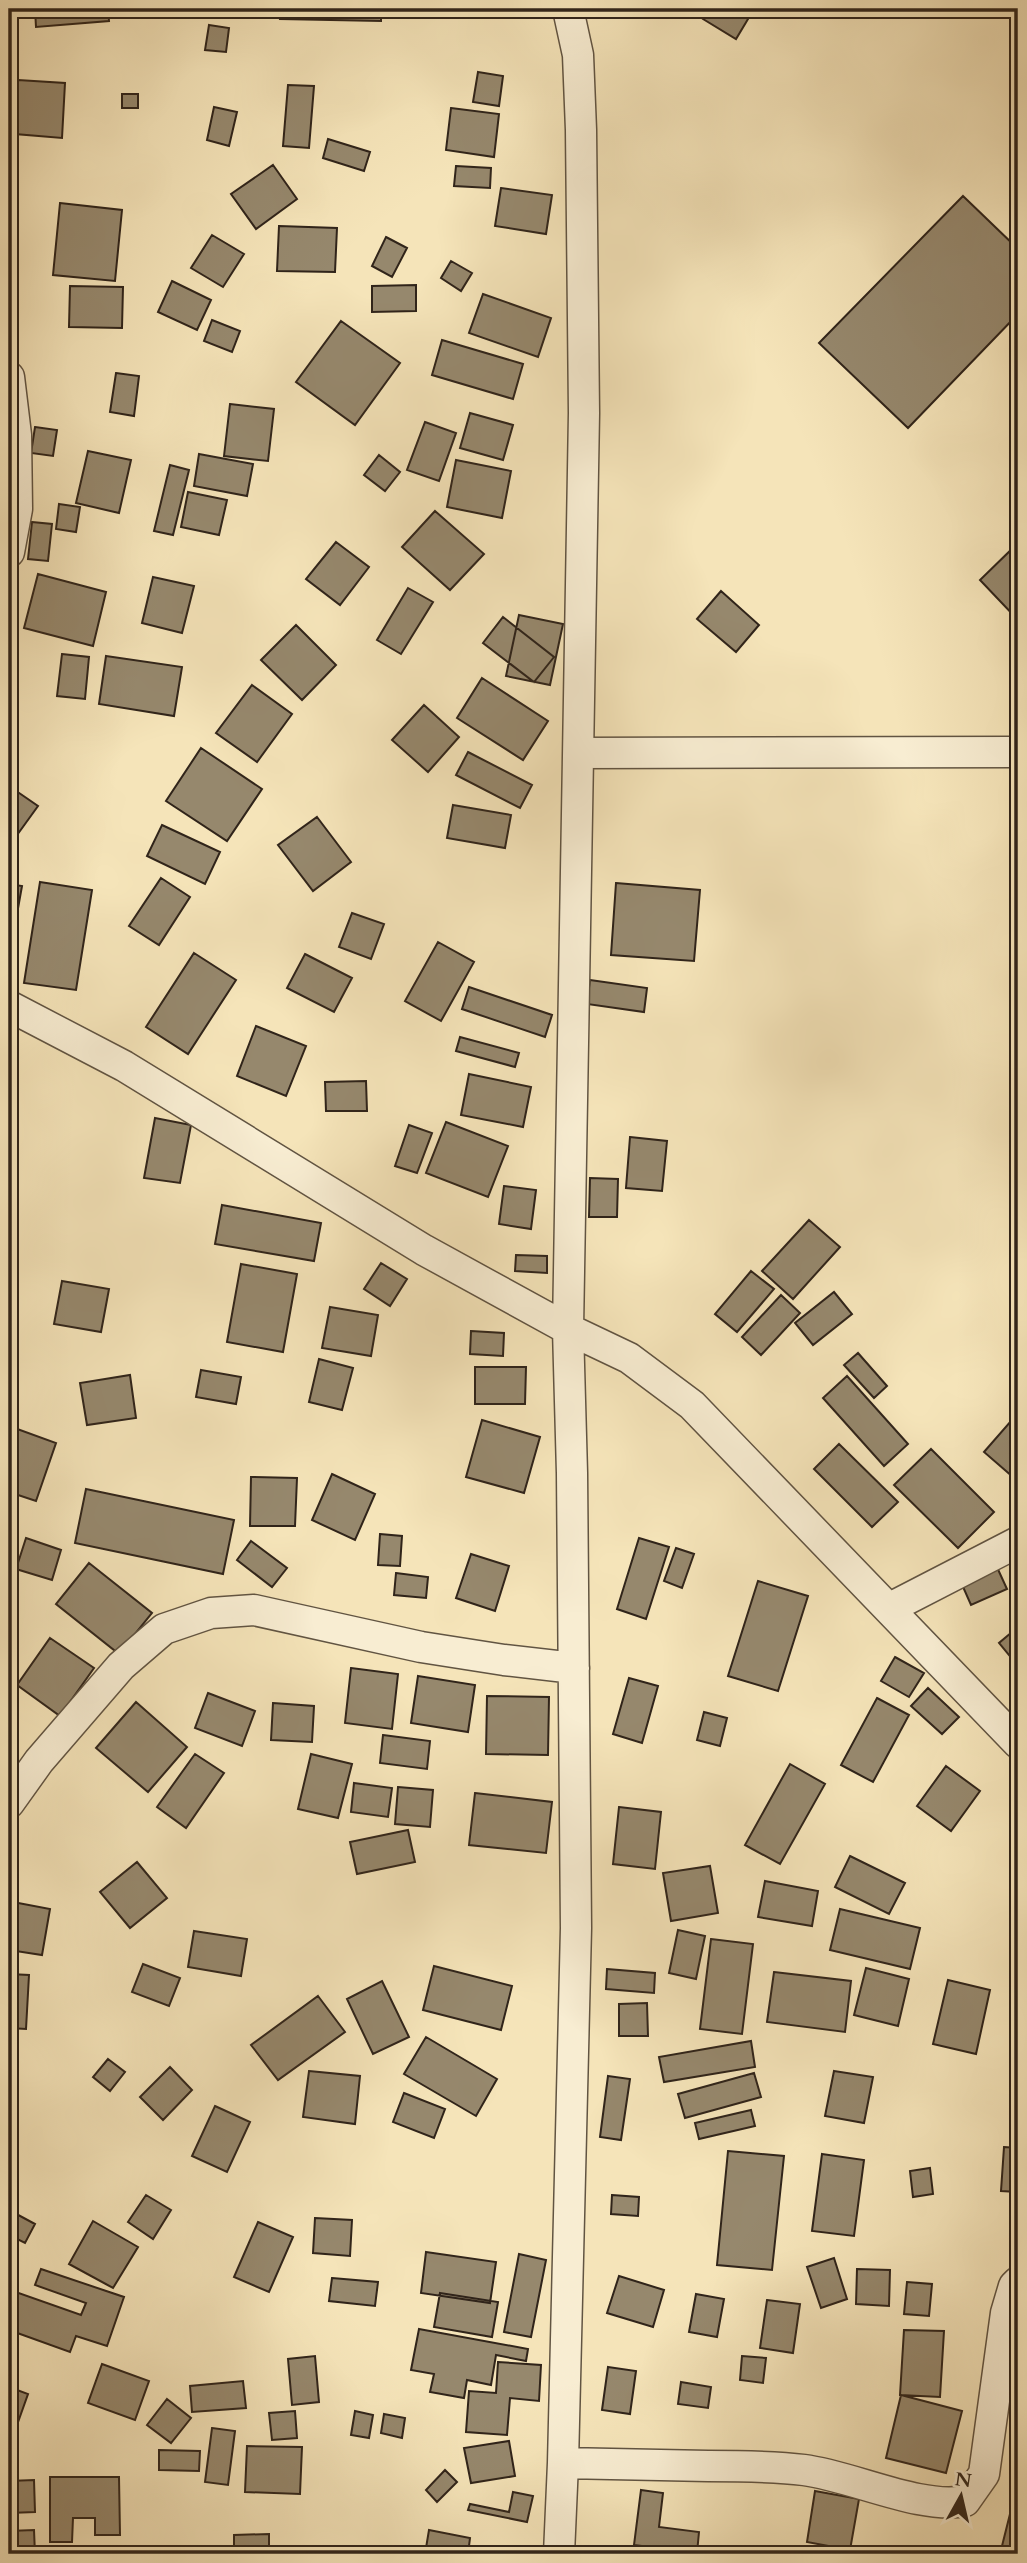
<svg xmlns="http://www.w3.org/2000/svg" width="1027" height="2563" font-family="Cardo,serif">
  <rect width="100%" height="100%" fill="#f5e4b9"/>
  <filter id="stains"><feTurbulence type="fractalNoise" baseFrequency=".00286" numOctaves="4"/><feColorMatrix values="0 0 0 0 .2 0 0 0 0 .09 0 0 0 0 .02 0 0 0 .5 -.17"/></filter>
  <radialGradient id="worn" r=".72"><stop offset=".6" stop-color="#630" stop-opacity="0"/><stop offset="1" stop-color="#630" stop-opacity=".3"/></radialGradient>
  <path fill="#96886d" stroke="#30241a" stroke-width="2" d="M35 9H108L109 21 36 27Z
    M281 9H381V21L280 19Z
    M709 9H754L736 39 703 19Z
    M209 25 229 28 226 52 205 50Z
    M478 72 503 76 499 106 473 102Z
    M18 80 65 83 62 138 15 134Z
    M288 85 314 86 309 148 283 146Z
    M122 94H138V108H122Z
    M214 107 237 112 229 146 207 140Z
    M451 108 499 114 494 157 446 150Z
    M328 139 370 152 364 171 323 158Z
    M273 165 297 199 256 229 231 194Z
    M456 166 491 168 490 188 454 186Z
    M501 188 552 195 546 234 495 226Z
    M963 196 1018 249V314L908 428 819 343Z
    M60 203 122 210 115 281 53 275Z
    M279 226 337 228 335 272 277 271Z
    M212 235 244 254 223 287 191 268Z
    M386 237 407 248 392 277 372 266Z
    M451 261 472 273 461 291 441 278Z
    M172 281 211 300 197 330 158 312Z
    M416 285V311L372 312V286Z
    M70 286 123 287 122 328 69 327Z
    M483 294 551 318 538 357 469 333Z
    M212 320 240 331 232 352 204 341Z
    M341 321 400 363 355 425 296 382Z
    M442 340 523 364 513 399 432 375Z
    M116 373 139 376 134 416 110 412Z
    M230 404 274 409 268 461 224 456Z
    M470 413 513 425 503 460 460 448Z
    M425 422 456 433 439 481 407 470Z
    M35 427 57 430 53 456 31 453Z
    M88 451 131 460 119 513 76 503Z
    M199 454 253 464 247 496 194 486Z
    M379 455 400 472 385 491 364 475Z
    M456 460 511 471 502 518 447 507Z
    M170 465 189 470 173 535 154 531Z
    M188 492 227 500 219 535 181 527Z
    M59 504 80 507 76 532 56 529Z
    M435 511 484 554 450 590 402 547Z
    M32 522 52 524 48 561 28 559Z
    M336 542 369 567 340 605 306 579Z
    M1018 543V620L980 580Z
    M38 574 106 592 93 646 24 628Z
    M153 577 194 586 182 633 142 623Z
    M408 588 433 602 401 654 377 640Z
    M721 591 759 625 736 652 697 619Z
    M519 615 563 624 550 685 506 676Z
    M503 617 554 657 534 682 483 643Z
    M296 625 336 665 302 700 261 660Z
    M62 654 89 657 85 699 57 696Z
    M106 656 182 667 174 716 99 704Z
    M482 678 548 721 523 760 457 718Z
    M252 685 292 714 257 762 216 733Z
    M424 705 459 737 428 772 392 740Z
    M201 748 262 789 227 841 166 801Z
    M468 752 532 785 520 808 456 775Z
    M9 786 38 806 12 842 9 839Z
    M453 805 511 815 505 848 447 838Z
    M317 817 351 862 313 891 278 845Z
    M162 825 220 852 205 884 147 856Z
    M161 878 190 897 159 945 129 926Z
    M40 882 92 890 76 990 24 983Z
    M616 883 700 890 694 961 611 955Z
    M9 884 22 886 12 942 9 941Z
    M352 913 384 924 371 959 339 947Z
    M438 942 474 962 441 1021 405 1001Z
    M194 953 236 980 188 1054 146 1027Z
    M305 954 352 978 334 1012 287 988Z
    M590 980 647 988 644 1012 587 1004Z
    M469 987 552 1015 545 1037 462 1009Z
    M256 1026 306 1046 286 1096 237 1076Z
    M460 1037 519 1053 515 1067 456 1051Z
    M469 1074 531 1087 523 1127 461 1115Z
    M366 1081 367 1111H326L325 1082Z
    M155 1118 191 1125 180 1183 144 1178Z
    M446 1122 508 1146 488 1197 426 1173Z
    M409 1125 432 1133 417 1173 395 1166Z
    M630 1137 667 1141 662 1191 626 1188Z
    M590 1178 618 1179 617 1217H589Z
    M504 1186 536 1190 531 1229 499 1224Z
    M222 1205 321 1223 314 1261 215 1244Z
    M809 1220 840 1247 793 1299 762 1271Z
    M516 1255 547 1256V1273L515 1271Z
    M381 1263 407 1279 390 1306 364 1289Z
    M241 1264 297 1274 283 1352 227 1342Z
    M751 1271 774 1289 737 1332 715 1314Z
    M62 1281 109 1289 101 1332 54 1324Z
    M834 1292 852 1314 813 1345 795 1323Z
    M781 1295 800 1313 761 1355 742 1337Z
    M330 1307 378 1315 371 1356 322 1348Z
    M471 1331 504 1333 503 1356 470 1354Z
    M858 1353 887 1386 874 1398 844 1365Z
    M319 1359 353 1368 342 1410 309 1402Z
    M475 1367H526L525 1404H475Z
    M201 1370 241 1377 236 1404 196 1397Z
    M130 1375 136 1418 87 1425 80 1383Z
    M847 1376 908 1444 884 1466 823 1398Z
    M9 1403H16L15 1420H9Z
    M1018 1413V1471L1013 1477 984 1452Z
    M482 1420 540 1437 524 1493 466 1477Z
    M9 1426 56 1443 36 1501 9 1492Z
    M839 1444 898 1502 872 1527 814 1469Z
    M931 1449 994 1512 958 1548 894 1485Z
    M332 1474 375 1494 355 1540 312 1520Z
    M251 1477 297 1478 295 1526H250Z
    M86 1489 234 1520 223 1574 75 1543Z
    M380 1534 402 1536 400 1566 378 1565Z
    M26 1538 61 1550 52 1580 16 1569Z
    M639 1538 669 1547 646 1619 617 1609Z
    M251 1541 287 1568 272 1587 237 1560Z
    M676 1548 694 1554 682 1588 664 1581Z
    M471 1554 509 1566 495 1611 456 1598Z
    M89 1563 152 1613 119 1654 56 1604Z
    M996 1565 1007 1589 971 1605 960 1580Z
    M396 1573 428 1577 426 1598 394 1595Z
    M758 1581 808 1596 778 1691 728 1676Z
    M1018 1627V1666L999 1643Z
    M50 1638 94 1668 60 1716 17 1685Z
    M895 1657 924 1673 909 1697 881 1681Z
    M351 1668 398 1674 392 1729 345 1723Z
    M418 1676 475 1685 468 1732 411 1723Z
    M629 1678 658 1686 642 1743 613 1734Z
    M928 1688 959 1717 942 1734 911 1706Z
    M208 1693 255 1711 242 1746 195 1728Z
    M487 1696 549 1697 548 1755 486 1754Z
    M877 1698 909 1715 873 1782 841 1765Z
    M136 1702 187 1747 148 1792 96 1748Z
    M273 1703 314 1706 312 1742 271 1740Z
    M704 1712 727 1718 720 1746 697 1740Z
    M383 1735 430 1741 427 1769 380 1763Z
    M195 1754 224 1773 186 1828 157 1807Z
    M311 1754 352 1764 338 1818 298 1809Z
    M790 1764 825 1784 780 1864 745 1845Z
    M946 1766 980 1791 951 1831 917 1806Z
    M354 1783 392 1788 388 1817 351 1812Z
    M398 1787 433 1790 430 1827 395 1824Z
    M475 1793 552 1802 546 1853 469 1845Z
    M619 1807 661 1812 655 1869 613 1864Z
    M408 1830 415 1862 357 1874 350 1842Z
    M850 1856 905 1883 889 1914 835 1887Z
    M137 1862 167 1898 130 1928 100 1892Z
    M710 1866 718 1913 671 1921 663 1873Z
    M765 1881 818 1891 812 1926 758 1917Z
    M13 1902 50 1909 42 1955 9 1950Z
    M840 1909 920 1928 910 1969 830 1950Z
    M678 1930 705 1936 696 1979 669 1973Z
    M194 1931 247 1939 241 1976 188 1967Z
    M711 1939 753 1944 742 2034 700 2029Z
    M143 1964 180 1978 169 2006 132 1992Z
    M434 1966 512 1986 501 2030 423 2010Z
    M866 1968 909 1979 898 2026 854 2015Z
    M607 1969 655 1973 654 1993 606 1989Z
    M774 1972 851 1981 845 2032 767 2022Z
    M9 1974 29 1975 26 2029 9 2028Z
    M948 1980 990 1990 976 2054 933 2044Z
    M382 1981 409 2037 373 2054 347 1999Z
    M318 1996 345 2032 278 2080 251 2045Z
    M647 2003 648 2036H619V2004Z
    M426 2037 497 2079 476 2116 404 2074Z
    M751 2041 755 2067 664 2082 659 2057Z
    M108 2059 125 2072 110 2091 93 2077Z
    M170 2067 192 2090 163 2120 140 2097Z
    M309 2071 360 2076 355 2124 303 2117Z
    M834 2071 873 2077 864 2123 825 2116Z
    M754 2073 761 2097 685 2118 678 2094Z
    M608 2076 630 2079 621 2140 600 2137Z
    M404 2093 445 2109 434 2138 393 2122Z
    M215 2106 250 2122 227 2172 192 2156Z
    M751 2110 755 2126 699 2139 695 2123Z
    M1004 2147 1018 2148V2192L1001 2191Z
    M728 2151 784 2156 772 2270 717 2265Z
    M822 2154 864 2160 854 2236 812 2231Z
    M930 2168 933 2194 913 2197 910 2171Z
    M146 2195 171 2210 153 2239 128 2222Z
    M612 2195 639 2197 638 2216 611 2214Z
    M9 2210 35 2224 25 2243 9 2235Z
    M315 2218 352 2220 350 2256 313 2253Z
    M93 2221 138 2247 113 2288 69 2264Z
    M258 2222 293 2237 269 2292 234 2277Z
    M426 2252 496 2262 490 2303 421 2293Z
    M519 2254 546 2260 531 2337 504 2332Z
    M834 2258 847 2299 821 2308 807 2267Z
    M41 2269 124 2297 107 2346 76 2336 70 2352 9 2330V2304L13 2291 81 2315 86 2303 35 2285Z
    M857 2269 890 2270 889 2306 856 2304Z
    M619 2276 664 2290 653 2327 607 2313Z
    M332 2278 378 2282 375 2306 329 2301Z
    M907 2282 932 2284 929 2316 904 2314Z
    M440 2293 498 2302 492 2337 434 2327Z
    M696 2294 724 2299 717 2337 689 2332Z
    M767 2300 800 2304 793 2353 760 2348Z
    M419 2329 528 2349 526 2361 496 2355 491 2385 467 2380 464 2398 430 2392 434 2374 411 2370Z
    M904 2330 944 2331 940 2397 900 2395Z
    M315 2356 319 2402 292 2405 288 2359Z
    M742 2356 766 2358 763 2383 740 2380Z
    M498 2362 541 2365 539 2401 510 2398 507 2435 466 2432 469 2391 496 2393Z
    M102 2364 149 2381 135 2420 88 2403Z
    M608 2367 636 2371 630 2414 602 2410Z
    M243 2381 246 2408 192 2412 190 2386Z
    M681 2382 711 2387 708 2408 678 2404Z
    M9 2387 28 2394 17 2425 9 2422Z
    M901 2395 962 2411 946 2473 886 2458Z
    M167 2399 191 2418 171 2443 147 2425Z
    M295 2411 297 2438 272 2440 269 2413Z
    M355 2411 373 2415 369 2438 351 2435Z
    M384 2414 405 2418 402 2438 381 2433Z
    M212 2428 235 2431 228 2485 205 2482Z
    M509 2441 515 2476 471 2483 464 2448Z
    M247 2446 302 2447 300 2494 245 2492Z
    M159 2450 200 2451 199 2471 159 2470Z
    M445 2470 457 2482 437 2502 426 2490Z
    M50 2477H119L120 2535H95V2518H73L72 2542H50Z
    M1018 2477V2515H1013Z
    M34 2480 35 2512 9 2513V2481Z
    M641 2490 663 2493 659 2527 699 2532 697 2553 634 2545Z
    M815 2491 859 2499 850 2550 807 2542Z
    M513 2492 533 2496 527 2522 468 2510 470 2504 509 2512Z
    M1010 2514 1018 2516V2554H1000Z
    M34 2530 35 2554H9V2531Z
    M429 2530 470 2538 468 2554H425Z
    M269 2534V2554H234V2535Z"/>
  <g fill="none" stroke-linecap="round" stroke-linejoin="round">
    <g stroke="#615442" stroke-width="33">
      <path id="street" d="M9 377 16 435 17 509 9 552
        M579 753 1018 752
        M9 1006 124 1066 424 1250 568 1329 629 1358 692 1405 1018 1743
        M890 1608 1018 1542
        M9 1803 39 1761 121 1666 164 1629 211 1613 254 1610 421 1647 504 1660 574 1668
        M563 2463C611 2464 659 2465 708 2466 740 2466 772 2466 804 2470 852 2476 921 2510 965 2501L984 2474 1006 2313 1014 2286 1018 2282
        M559 2554 563 2463 576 1928 572 1473 568 1329 584 413 581 130 578 55 568 9"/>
    </g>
    <use href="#street" stroke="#f8edd2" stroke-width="30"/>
  </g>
  <rect width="1027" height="2563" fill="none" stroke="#f5e4b9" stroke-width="35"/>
  <rect x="10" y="10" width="1006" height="2542" fill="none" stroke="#30241a" stroke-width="3.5"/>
  <rect x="18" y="18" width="992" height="2528" fill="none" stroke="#30241a" stroke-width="2"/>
  <g transform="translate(961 2496) rotate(8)" stroke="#f8edd2" stroke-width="5" paint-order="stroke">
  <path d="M0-5L12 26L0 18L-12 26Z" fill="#30241a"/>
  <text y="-10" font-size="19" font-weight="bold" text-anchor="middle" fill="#30241a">N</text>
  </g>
  <rect width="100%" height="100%" filter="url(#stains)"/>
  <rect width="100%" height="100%" fill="url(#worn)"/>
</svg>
